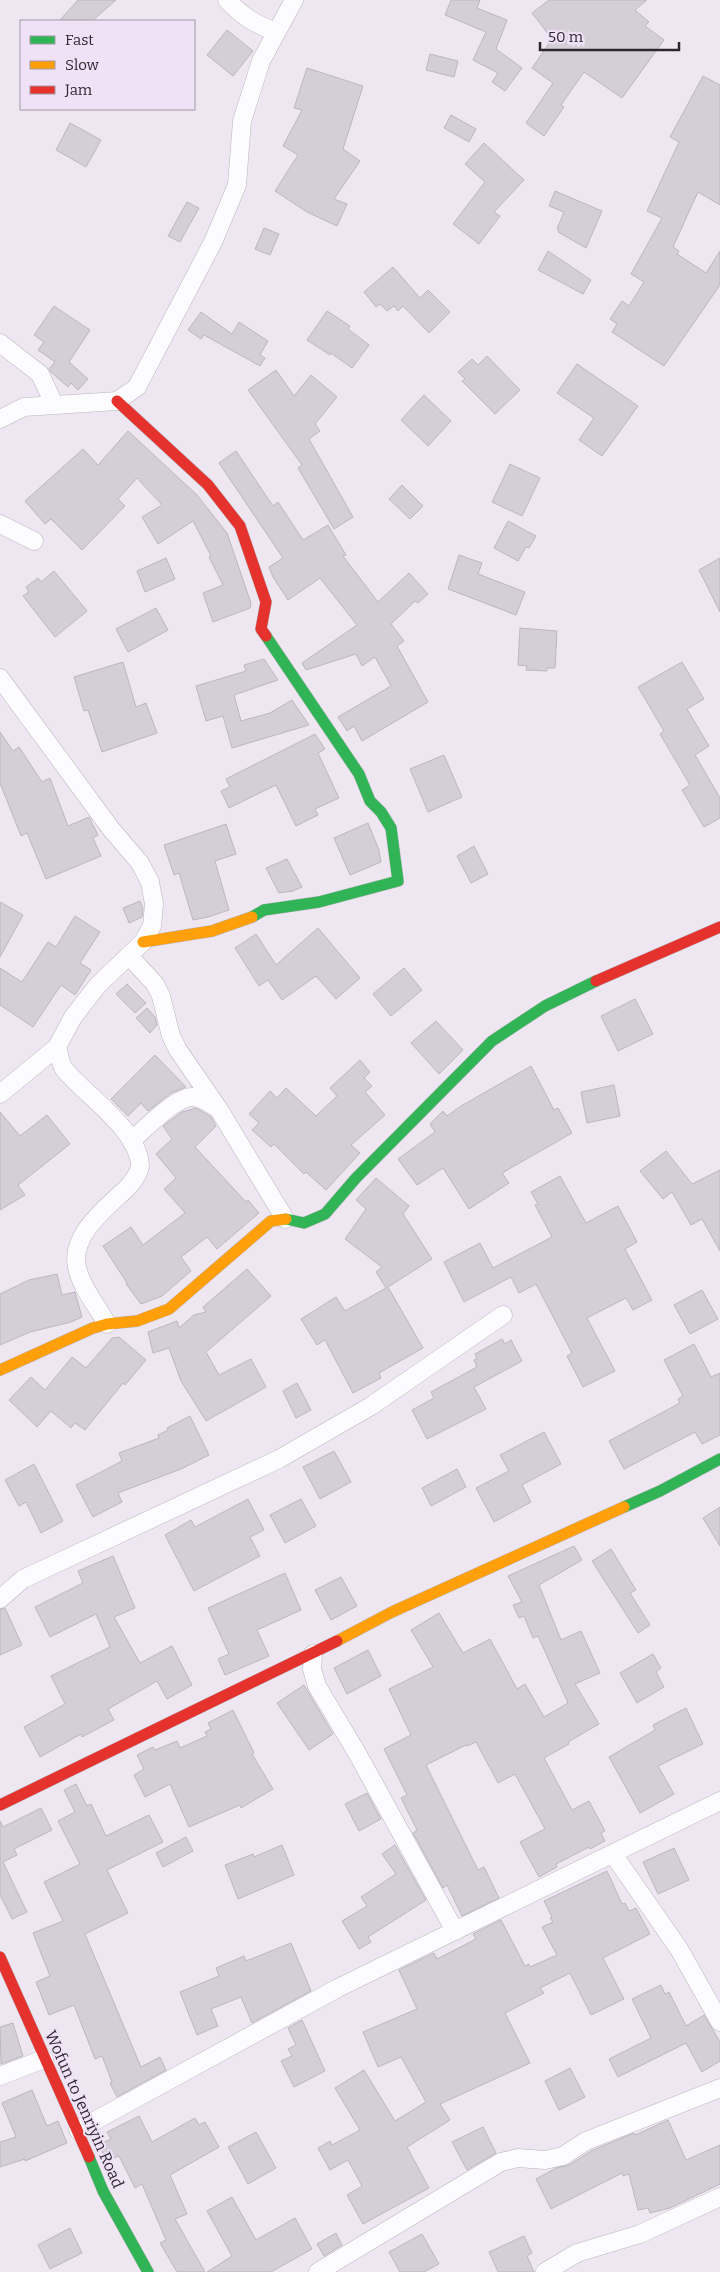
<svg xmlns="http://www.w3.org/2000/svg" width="720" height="2272" font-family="Bitter,serif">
  <rect width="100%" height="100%" fill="#eee7f2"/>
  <path fill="#d4ced7" stroke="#bcb7bf" d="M78 0H116L92 21H59Z
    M451 0H480L477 8 507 20 496 49 522 68 505 91 492 82 498 73 473 60 486 32 445 15Z
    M549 0H647L635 10 649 22 645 26 664 40 622 98 584 72 561 105 564 107 544 136 526 123 553 83 532 68 552 39 532 13Z
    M227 30 253 51 233 76 207 55Z
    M430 54 458 61 454 77 426 70Z
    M307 68 363 86 343 149 360 161 334 199 347 204 337 226 307 212 275 191 298 155 283 146 302 110 294 108Z
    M703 76 720 85V205L698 192 673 247 679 251 677 254 706 273 720 251V285L664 366 612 332 617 324 610 319 622 301 629 306 644 282 631 274 662 218 647 211 679 142 670 137Z
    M451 115 476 129 469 142 444 128Z
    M70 123 101 140 86 167 56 150Z
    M484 143 524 180 494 212 500 216 479 244 453 224 485 182 465 164Z
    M555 191 602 211 586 248 558 232 559 230 557 229 564 212 549 206Z
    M187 202 199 208 180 242 168 236Z
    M264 228 279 234 270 255 255 249Z
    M548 251 591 280 583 294 538 270Z
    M393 267 420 298 428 290 450 312 429 333 403 306 398 311 394 306 387 311 380 304 376 307 364 292Z
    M54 306 90 330 69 362 88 379 78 390 71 383 68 387 50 371 49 369 55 362 38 350 44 342 34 335Z
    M327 311 350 326 348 329 369 345 352 368 331 353 330 355 307 340Z
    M201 312 232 334 239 322 268 341 260 355 265 358 260 366 204 335 201 339 188 330Z
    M487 356 520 390 495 414 462 381 465 379 458 372 472 359 478 365Z
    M577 364 638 406 602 456 579 440 594 418 557 393Z
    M276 370 294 396 311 375 337 397 315 424 320 431 309 439 353 517 334 529 298 468 302 465 248 390Z
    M424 395 451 421 428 446 401 420Z
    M128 431 197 495 227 533 251 603 250 608 213 622 203 593 223 585 209 557 211 556 193 521 158 544 142 517 162 505 137 478 118 499 125 506 82 550 51 519 45 524 25 501 83 449 98 465Z
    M236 451 273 506 278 502 303 540 328 525 346 555 343 556 378 602 409 573 428 594 418 603 415 601 391 624 404 641 397 646 428 702 362 741 354 726 347 731 338 717 391 686 375 657 362 666 356 654 306 670 302 663 357 625 320 578 288 600 273 577 269 567 283 558 219 463Z
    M510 464 540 478 522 516 492 502Z
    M402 485 423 506 410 519 389 499Z
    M508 521 536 536 529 548 526 547 518 561 494 548Z
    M459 555 482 563 478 574 525 592 516 615 448 589Z
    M166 558 175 579 145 592 137 571Z
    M720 558V612L699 570Z
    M54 571 87 611 55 637 23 596 29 592 26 587 38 578 41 582Z
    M156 608 168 630 128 652 116 629Z
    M520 628 557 631 555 668H547V671L526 670 527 666 518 665Z
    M264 659 278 680 234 695 241 721 270 713 292 700 309 725 232 748 223 716 206 721 196 686 246 671 244 665Z
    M123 662 136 707 146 703 157 733 102 752 88 710 84 711 74 677Z
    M682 662 704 699 687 709 709 746 695 755 720 798V818L704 827 682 790 690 785 660 734 664 731 638 687Z
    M0 732 13 751 19 747 42 782 50 778 68 826 89 817 98 835 93 838 101 856 46 879 27 833 21 836 0 783Z
    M315 734 325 749 318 753 339 798 315 809 318 815 296 826 276 785 229 808 221 791 230 787 226 779Z
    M444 755 462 797 428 812 410 769Z
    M368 823 379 850 381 862 350 875 334 838Z
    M226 824 236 854 215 861 229 910 208 917 193 920 179 873 174 875 164 845Z
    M474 846 488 874 471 883 457 856Z
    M287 859 302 887 293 891 279 893 266 868Z
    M140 901 143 909 142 917 129 923 123 908Z
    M0 902 23 915 0 957Z
    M75 916 100 932 80 963 91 970 75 995 61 985 33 1027 0 1005V968L22 982 48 942 56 947Z
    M318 928 360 978 336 999 316 976 282 1000 268 980 259 986 235 948 256 934 276 965Z
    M404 968 422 990 391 1016 373 994Z
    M127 984 146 1003 135 1013 116 994Z
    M635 999 653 1034 618 1051 601 1016Z
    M147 1008 155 1017 157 1025 150 1033 136 1018Z
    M436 1021 463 1050 439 1074 411 1043Z
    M155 1055 186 1087 171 1093 148 1111 141 1103 128 1116 111 1099Z
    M360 1060 370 1072 364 1078 372 1086 365 1092 385 1115 351 1145 360 1153 326 1190 306 1172 304 1174 274 1144 271 1147 252 1130 259 1123 249 1114 270 1091 277 1098 286 1088 316 1116 337 1096 330 1088Z
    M531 1066 554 1110 558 1108 572 1133 502 1173 509 1183 469 1209 443 1168 417 1185 398 1159 435 1132 430 1124 443 1111 447 1116 461 1106Z
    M614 1085 620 1116 587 1123 581 1092Z
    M196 1108 211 1117 216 1126 195 1147 246 1202 248 1200 259 1213 217 1249 207 1237 181 1257 191 1271 162 1296 141 1304 126 1284 127 1283 103 1246 131 1227 143 1245 185 1213 164 1189 176 1178 156 1154 172 1139 163 1126 182 1112Z
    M0 1112 20 1136 47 1115 70 1144 18 1185 25 1195 0 1210Z
    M666 1151 692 1184 720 1170V1251L702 1219 691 1225 672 1192 663 1199 640 1171Z
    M560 1176 586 1223 618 1206 637 1242 625 1249 652 1300 633 1310 626 1298 587 1318 615 1371 583 1387 567 1356 572 1353 536 1284 519 1293 511 1277 464 1302 444 1262 480 1243 493 1268 552 1237 535 1205 538 1204 531 1192Z
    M376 1178 409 1206 403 1214 432 1259 388 1287 423 1348 379 1373 381 1378 353 1393 325 1340 317 1345 301 1319 336 1297 345 1311 386 1288 376 1272 382 1267 345 1239 366 1209 356 1200Z
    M247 1269 271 1296 206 1352 219 1375 251 1359 266 1387 206 1421 181 1381 169 1348 153 1353 148 1332 177 1321 179 1328 194 1315 206 1312 203 1307Z
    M57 1274 62 1295 75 1292 82 1317 71 1322 30 1332 0 1345V1294L29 1280Z
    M702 1290 718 1319 690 1334 674 1305Z
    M119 1337 146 1360 125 1385 123 1383 85 1430 75 1423 71 1428 51 1411 37 1427 9 1400 31 1377 45 1390 72 1357 86 1368 112 1338Z
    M502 1339 505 1344 511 1340 522 1361 474 1387 486 1409 427 1439 412 1410 434 1398 431 1392 477 1367 474 1360 477 1359 475 1354Z
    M694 1344 711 1377 720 1373V1435L702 1444 695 1432 624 1469 609 1441 680 1403 678 1399 683 1396 664 1360Z
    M297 1383 311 1410 296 1418 283 1391Z
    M190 1416 209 1455 181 1469 118 1493 122 1502 93 1517 76 1485 122 1461 119 1453 159 1438 158 1435 168 1430 167 1428Z
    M544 1432 561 1464 522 1485 531 1502 494 1522 476 1488 509 1471 500 1455Z
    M334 1451 351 1482 320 1499 303 1467Z
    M34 1464 63 1521 41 1533 26 1502 19 1506 5 1480Z
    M457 1469 466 1487 431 1506 422 1488Z
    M248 1499 264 1530 250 1537 260 1556 194 1591 165 1535 191 1520 195 1527Z
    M301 1499 316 1526 285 1543 270 1515Z
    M720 1507V1546L703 1518Z
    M574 1546 582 1560 539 1585 561 1640 581 1631 600 1673 575 1684 599 1724 568 1742 569 1744 544 1758 572 1810 589 1801 605 1831 601 1833 605 1841 590 1849 589 1847 556 1864 557 1867 539 1877 520 1842 545 1829 515 1774 498 1783 476 1742 467 1746 466 1745 426 1765 478 1870 484 1867 499 1898 462 1916 447 1885 443 1888 413 1833 417 1830 401 1798 407 1795 384 1749 411 1735 389 1689 433 1667 411 1630 439 1613 463 1653 490 1639 517 1689 525 1684 544 1717 568 1703 538 1636 533 1638 524 1616 519 1618 513 1605 522 1602 508 1576Z
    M611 1549 636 1590 630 1593 650 1625 638 1633 592 1561Z
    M113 1556 135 1608 114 1617 140 1663 172 1646 192 1685 167 1699 157 1681 108 1709 114 1720 82 1737 81 1734 40 1757 24 1727 65 1704 51 1676 110 1647 96 1614 50 1637 35 1607 83 1583 78 1571Z
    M285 1573 301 1610 257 1630 269 1656 225 1675 218 1659 229 1654 208 1608Z
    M341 1577 357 1606 331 1620 315 1590Z
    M5 1608 22 1645 0 1655V1609Z
    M368 1650 381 1676 347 1694 334 1668Z
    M653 1654 661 1668 656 1672 664 1687 637 1703 620 1673Z
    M304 1685 333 1734 309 1750 277 1703Z
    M686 1708 703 1744 658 1766 674 1794 640 1813 609 1757 655 1730 653 1725Z
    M233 1710 254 1753 252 1754 273 1789 241 1808 240 1805 189 1827 170 1784 145 1797 134 1775 144 1769 137 1755 153 1747 155 1750 177 1741 180 1748 207 1736 205 1732 211 1729 208 1723Z
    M76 1784 87 1806 91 1804 106 1836 149 1815 163 1842 107 1870 128 1913 85 1934 141 2067 160 2057 166 2070 117 2097 110 2083 112 2082 102 2056 95 2059 74 2005 49 2015 36 1982 50 1976 33 1933 63 1921 44 1882 80 1864 58 1821 75 1812 64 1790Z
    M367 1793 381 1819 359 1831 345 1804Z
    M41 1808 52 1830 14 1849 17 1855 3 1862 27 1912 12 1919 0 1895V1821L3 1827Z
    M186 1837 193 1851 163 1867 156 1853Z
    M282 1845 294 1875 238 1899 225 1865 253 1854 254 1857Z
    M395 1845 426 1900 368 1937 371 1942 359 1949 342 1921 367 1906 361 1897 396 1874 382 1854Z
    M674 1848 689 1880 658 1894 643 1862Z
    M607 1871 622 1904 625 1903 629 1911 636 1908 650 1934 603 1958 624 1999 591 2015 570 1973 540 1988 544 1993 505 2013 530 2063 440 2104 450 2120 407 2147 429 2188 363 2224 347 2195 362 2186 348 2160 330 2170 318 2148 330 2141 332 2145 360 2130 335 2088 364 2070 395 2121 426 2102 401 2057 378 2067 363 2032 417 2009 399 1970 434 1953 437 1959 476 1939 473 1934 501 1920 525 1966 529 1964 530 1967 557 1955 542 1927 553 1922 550 1918 552 1917 544 1901Z
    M291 1943 311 1991 252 2023 241 1997 211 2009 218 2026 197 2035 180 1992 219 1976 216 1968 244 1956 246 1961Z
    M661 1985 665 1994 669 1992 686 2026 704 2015 720 2042V2061L702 2072 686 2043 618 2077 609 2059 651 2038 632 1999Z
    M302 2020 325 2071 294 2087 281 2061 292 2056 288 2049 296 2045 288 2028Z
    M13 2023 23 2056 1 2064 0 2027Z
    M570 2068 585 2097 559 2110 545 2081Z
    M32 2090 47 2126 58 2121 67 2143 25 2161V2159L0 2167V2142L16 2137 2 2103Z
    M139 2116 152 2142 195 2118 199 2125 205 2122 219 2147 170 2175 187 2214 175 2219 205 2272H177L160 2243 166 2240 142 2184 135 2188 119 2156 106 2161 99 2144 111 2139 107 2132Z
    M668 2120 686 2160 720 2145V2184L670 2208 650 2213 648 2208 638 2210 629 2174 623 2176 622 2173 551 2209 536 2179 556 2168 569 2165 593 2150 634 2133 635 2135Z
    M483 2127 496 2153 467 2170 452 2142Z
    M256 2132 276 2168 248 2184 228 2147Z
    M232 2197 256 2240 295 2218 312 2249 271 2272H207L232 2256 207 2211Z
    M70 2228 82 2253 50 2269 38 2245Z
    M336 2233 342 2245 324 2256 317 2244Z
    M422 2234 439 2264 424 2272H400L389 2252Z
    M524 2236 532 2253 527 2256 534 2272H498L489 2252Z"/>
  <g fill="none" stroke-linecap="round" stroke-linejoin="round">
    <g stroke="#bab5bd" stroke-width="19">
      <path id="street" d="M227 0C242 16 256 25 277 32
        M0 343 40 374 54 404
        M0 419 24 407 117 401 137 387 213 242 237 185 242 121 261 61 294 0
        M0 524 34 541
        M0 678 111 829 140 863 150 882 154 904 152 926 143 942 98 985 73 1017 57 1047C59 1054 60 1063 64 1069 86 1096 138 1129 140 1165 140 1172 132 1183 127 1188 106 1208 67 1237 78 1271 83 1290 98 1307 107 1324
        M129 956 155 984 161 996 171 1036 178 1050 218 1108 285 1219
        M0 1094 57 1047
        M131 1141C144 1130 175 1097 192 1097 201 1097 210 1104 217 1108
        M0 1599 23 1579 279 1459 371 1406 503 1315
        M313 1654 312 1669 317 1686 357 1753 455 1931
        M613 1854 679 1949 720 2022
        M0 2076 44 2059
        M78 2130 338 1988 720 1801
        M318 2272 501 2162 518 2158 545 2160 563 2156 586 2141 720 2088
        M545 2272 577 2253 640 2234 720 2197"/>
    </g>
    <g stroke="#bab5bd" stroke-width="12">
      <path id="fast" d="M252 917 264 910 319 902 398 881 391 828 381 812 370 801 359 774 266 636
        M286 1219 304 1223 325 1214 356 1178 492 1041 545 1006 596 981
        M624 1507 660 1491 720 1459
        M89 2157 103 2191 148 2272"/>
    </g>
    <g stroke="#bab5bd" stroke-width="12">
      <path id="slow" d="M143 942 212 931 252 917
        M0 1370 93 1328 107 1324 137 1321 169 1309 271 1221 286 1219
        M337 1641 392 1612 624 1507"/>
    </g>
    <g stroke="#bab5bd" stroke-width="12">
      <path id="jam" d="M117 401 208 485 240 526 266 602 261 629 266 636
        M596 981 720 927
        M0 1805 337 1641
        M0 1957 89 2157"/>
    </g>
    <use href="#street" stroke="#fcfbfd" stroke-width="18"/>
    <use href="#fast" stroke="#30b455" stroke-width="11"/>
    <use href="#slow" stroke="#ff9f0a" stroke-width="11"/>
    <use href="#jam" stroke="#e5322d" stroke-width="11"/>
  </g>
  <g text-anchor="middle" stroke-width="4" stroke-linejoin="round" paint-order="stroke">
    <g font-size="16" fill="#2d282f" stroke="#f0e2f6">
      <text transform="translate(85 2109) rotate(66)" y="6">Wofun to Jenriyin Road</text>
    </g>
  </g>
  <rect x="20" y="20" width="175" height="90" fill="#f0e2f6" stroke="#a298a6"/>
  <rect x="30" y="36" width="25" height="8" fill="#30b455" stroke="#a298a6"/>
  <text x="65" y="45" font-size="15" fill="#2d282f">Fast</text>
  <rect x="30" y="61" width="25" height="8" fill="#ff9f0a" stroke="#a298a6"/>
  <text x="65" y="70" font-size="15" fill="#2d282f">Slow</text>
  <rect x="30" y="86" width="25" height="8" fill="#e5322d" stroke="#a298a6"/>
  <text x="65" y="95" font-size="15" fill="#2d282f">Jam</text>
  <path d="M540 42v8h139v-8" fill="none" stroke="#2d282f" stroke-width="2.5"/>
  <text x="548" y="42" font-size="15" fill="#2d282f" stroke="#f0e2f6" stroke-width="4" paint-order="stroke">50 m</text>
</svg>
